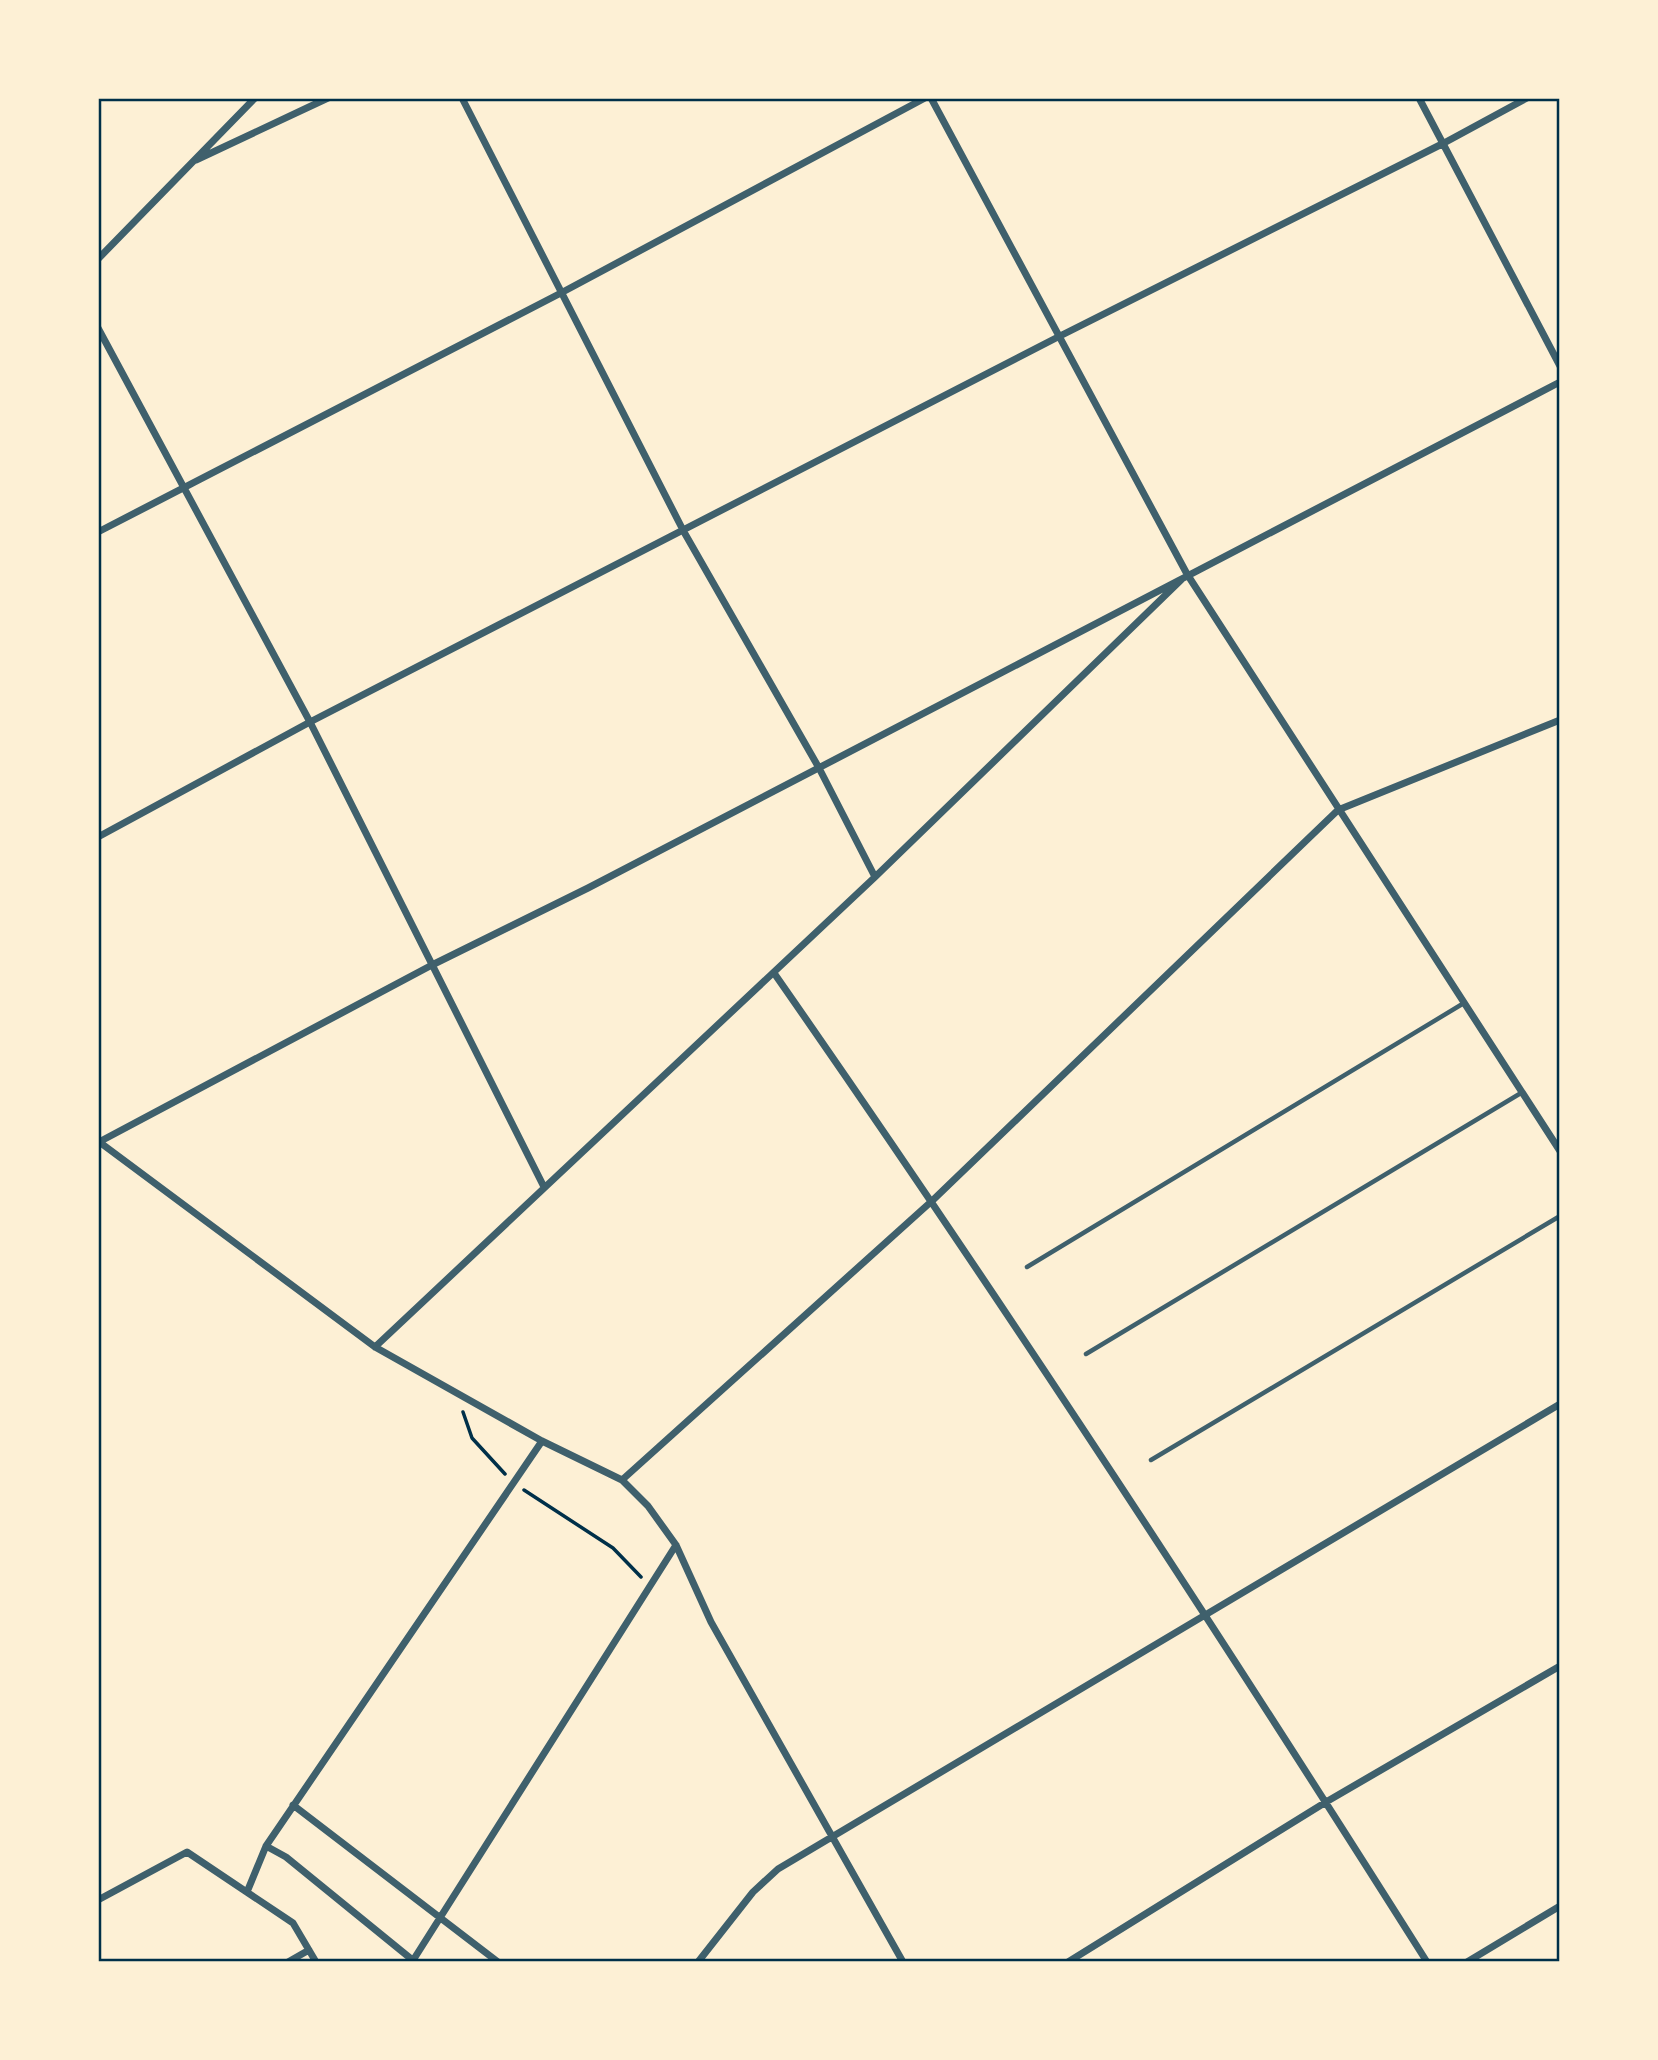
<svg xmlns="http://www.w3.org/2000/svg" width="1658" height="2060" font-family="'Alegreya Sans',sans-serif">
  <rect width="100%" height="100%" fill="#fdf0d5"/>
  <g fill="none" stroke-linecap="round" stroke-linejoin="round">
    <path stroke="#003049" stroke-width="3.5" d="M463 1412 472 1438 505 1474
      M524 1490 613 1548 641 1577"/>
    <path stroke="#3f606c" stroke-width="4.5" d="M1027 1267 1464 1003
      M1086 1354 1521 1093
      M1151 1460 1560 1216"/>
    <path stroke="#3f606c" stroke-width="7" d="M462 98 684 532 819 768 875 877
      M931 98 1187 574 1560 1151
      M1419 98 1560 366
      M196 160 328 98
      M98 259 255 98
      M98 328 310 722 544 1187
      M98 532 559 294 925 98
      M98 837 310 722 1058 337 1444 143 1527 98
      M774 973C1000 1297 1216 1628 1427 1962
      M98 1141 375 1347 542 1441 622 1480 648 1506 676 1545 711 1622 903 1962
      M99 1142 432 965 588 888 1560 382
      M375 1347 875 877 1181 580
      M622 1480 933 1200 1338 810 1560 720
      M293 1805 498 1962
      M266 1846 286 1857 415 1962
      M247 1892 266 1846 542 1441
      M98 1900 187 1852 293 1923 316 1962
      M288 1962 309 1950
      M412 1962 676 1545
      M698 1962 753 1892 778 1869 1560 1404
      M1068 1962 1326 1802 1560 1666
      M1467 1962 1560 1906"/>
  </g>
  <rect width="1658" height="2060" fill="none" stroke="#fdf0d5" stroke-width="200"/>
  <rect x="100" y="100" width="1458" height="1860" fill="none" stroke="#003049" stroke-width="2.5"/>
</svg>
